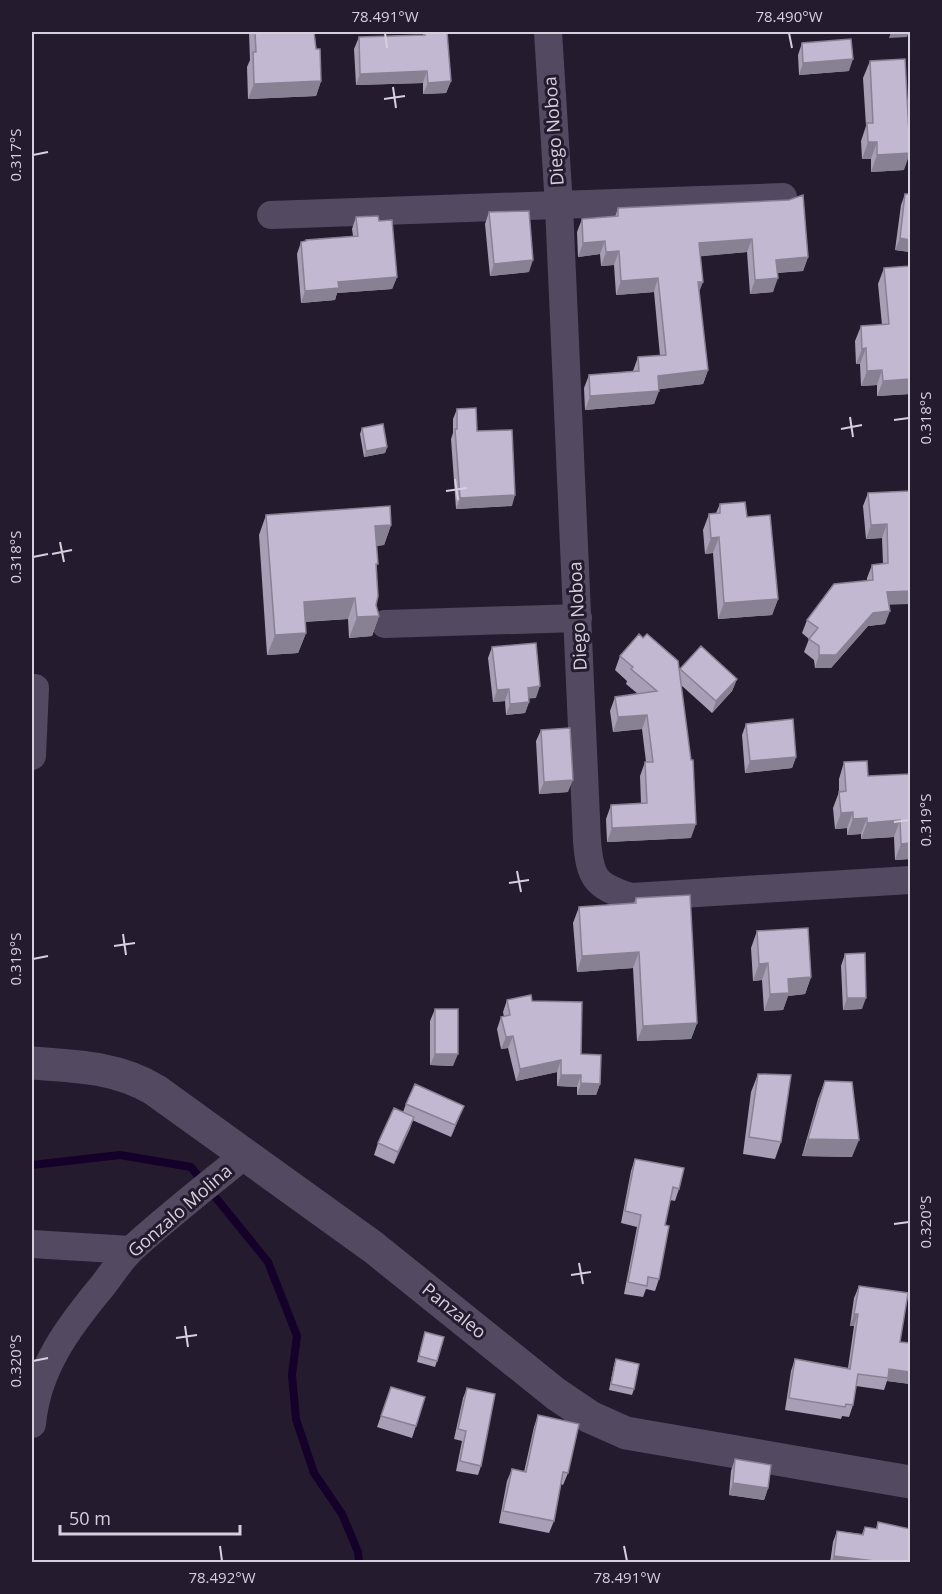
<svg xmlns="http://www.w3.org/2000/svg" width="942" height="1594" font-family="'Open Sans',sans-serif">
  <rect width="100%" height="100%" fill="#241b2f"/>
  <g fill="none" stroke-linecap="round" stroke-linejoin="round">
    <path stroke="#150029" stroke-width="8" d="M32 1165 120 1155 191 1167 202 1181
      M212 1193 268 1262 297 1336 292 1375 296 1419 314 1473 342 1514 358 1552 359 1562"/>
    <path stroke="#534960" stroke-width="28" d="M548 32 559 206 587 841C590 878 595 886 631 897L910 880
      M271 215 783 197
      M385 624 578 618
      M32 756 35 688
      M32 1244 131 1250
      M32 1424C37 1368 69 1326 104 1284 113 1272 122 1258 133 1248 169 1215 208 1185 246 1154"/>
    <path stroke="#534960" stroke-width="33" d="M32 1063C75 1066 117 1067 155 1090L373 1247 556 1394 590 1417 626 1433 910 1482"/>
  </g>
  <path fill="#a89eb5" d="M249 32H314L321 81 316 96 248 99 247 67 250 60Z
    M424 32 451 81 446 93 423 94V83L356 85 354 49 359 37 423 35Z
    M802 43 849 71 799 75 798 55Z
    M870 61 904 170 871 172V159H862L861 141 866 126 863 78Z
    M905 194 910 252 895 250 901 205Z
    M789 200 808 257 803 271 777 273 773 292 750 294 747 252 700 256 699 293 708 370 703 384 659 389 654 404 585 410 584 388 589 375 633 371 638 357 660 356 654 292 616 295 614 265 601 266 600 254 578 257 577 232 582 219 615 217 618 208Z
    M489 212 529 272 490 276 485 224Z
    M356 217 379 221 397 277 392 289 337 293 335 300 301 303 297 254 301 242 305 241 306 240 353 236 352 229Z
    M910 266V394L877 396V385L861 386 860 364H856L855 341 861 326 882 325 878 284 884 268Z
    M457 409 477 431 512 506 456 509 451 439 453 433V419Z
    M362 428 387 447 385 453 364 457 360 434Z
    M910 491 885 624 868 626 831 668H815L814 660 804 652 809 639 802 633 807 620 867 581V578L872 565 883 564 882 538 866 539 863 506 868 493Z
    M720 504 747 517 778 599 772 615 718 619 713 553 705 554 703 530 709 514 716 513Z
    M266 515 391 525 384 545 377 546 376 605 379 616 372 636 349 638 348 619 305 622 306 633 298 653 267 655 259 535Z
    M492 647 536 698H529V702L525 713 506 715 505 701 493 702 488 658Z
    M620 656 679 671 680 669 737 679 732 691 712 713 681 685 691 838 607 842 606 819 611 805 641 804 640 776 645 762H646L642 729 613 732 610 711 615 697 638 694 626 684 627 681 615 670Z
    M746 724 796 757 792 768 745 773 742 735Z
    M541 730 568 792 539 794 536 741Z
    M844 762 868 776 910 774V859L895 860 894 837 861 839V834L847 835V828L835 829 833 808 839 792V779Z
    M636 898 697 1023 691 1039 637 1041 633 968 577 972 573 923 579 907 634 903Z
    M757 931 811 977 805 994 788 996 783 1010 764 1011 762 980 753 981 751 948Z
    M845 954 862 1009 843 1010 841 966Z
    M507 1000 532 1001 581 1054 600 1084 596 1095H577V1087L557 1086V1072L516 1081 508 1048 501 1049 497 1029 501 1017H504L503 1012Z
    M435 1009 453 1066 430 1065V1021Z
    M758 1074 781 1142 775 1159 743 1154 751 1092Z
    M825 1081 852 1157 802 1156 818 1099Z
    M406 1104 459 1118 451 1137 412 1120 394 1164 374 1155 378 1143 403 1112Z
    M635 1159 679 1189 675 1201 670 1200 665 1225 659 1279 655 1291 646 1289 643 1297 624 1294 637 1227 621 1223 631 1171Z
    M859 1286 900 1342 910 1343V1384L887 1381 884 1390 856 1386 853 1405 849 1417 842 1416 841 1419 785 1410 791 1371 795 1359 848 1368 854 1326H850L854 1298Z
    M425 1332 437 1361 435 1367 417 1362Z
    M616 1359 634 1389 632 1395 609 1390 614 1365Z
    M391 1387 416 1426 412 1438 377 1427Z
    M467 1388 481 1466 478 1475 456 1471 462 1441 454 1439 463 1398Z
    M538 1415 568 1473 563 1485 561 1484 554 1521 549 1533 499 1523 507 1481 512 1469 524 1472 534 1427Z
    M735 1459 768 1488 764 1500 729 1495 731 1471Z
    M878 1522 910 1563H830L833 1542 837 1531 862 1534 865 1527 876 1529Z"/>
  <path fill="#888193" d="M891 32H909L907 37 889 38Z
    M853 59 849 71 799 75 803 63Z
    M427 71 423 83 356 85 360 74Z
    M321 81 316 96 248 99 254 84Z
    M451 81 446 93 423 94 428 83Z
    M868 142H877L871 159H862Z
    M910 153 904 170 871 172 877 155Z
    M900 238 910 240V252L895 250Z
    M752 239 747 252 694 257 699 243Z
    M605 241 600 254 578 257 583 243Z
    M619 251 614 265 601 266 606 252Z
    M808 257 803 271 771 273 776 260Z
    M533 260 529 272 490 276 494 264Z
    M397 277 392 289 337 293 335 300 301 303 305 291 338 282Z
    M658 278 654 292 616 295 621 281Z
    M778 278 773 292 750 294 755 280Z
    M698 282H703L698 295Z
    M866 348 860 364H856L862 349Z
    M708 370 703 384 653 390 658 376Z
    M882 370 877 385 861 386 867 371Z
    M910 379V394L877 396 883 381Z
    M659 391 654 404 585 410 590 396Z
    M387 447 385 453 364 457 366 451Z
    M515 495 512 506 456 509 460 498Z
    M887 524 882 538 866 539 871 525Z
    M391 525 384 545 368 546 375 526Z
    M719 537 713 553 705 554 711 538Z
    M910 591V604L882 605 887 592Z
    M355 598 348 619 297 622 304 602Z
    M778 599 772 615 718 619 724 603Z
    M890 611 885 624 868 626 831 668H815L819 655 873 613Z
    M379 616 372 636 349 638 357 617Z
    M306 633 298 653 267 655 275 635Z
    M737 679 732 691 712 713 716 701Z
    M540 686 536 698 524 699 528 688Z
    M509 689 505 701 493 702 497 690Z
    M529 702 525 713 506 715 510 704Z
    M647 715 642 729 613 732 618 717Z
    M796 757 792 768 745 773 750 761Z
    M573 780 568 792 539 794 544 782Z
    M853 812 847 828 835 829 841 813Z
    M867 818 861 834 847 835 853 819Z
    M900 820 894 837 861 839 867 823Z
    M696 824 691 838 607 842 612 828Z
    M910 843V859L895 860 901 844Z
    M639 952 633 968 577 972 582 956Z
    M768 963 762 980 753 981 759 964Z
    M811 977 805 994 788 996 783 1010 764 1011 770 994 788 979Z
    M847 998H866L862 1009 843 1010Z
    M697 1023 691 1039 637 1041 643 1026Z
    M513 1036 508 1048 501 1049 506 1037Z
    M435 1054H458L453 1066 430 1065Z
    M561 1060 557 1072 516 1081 520 1069Z
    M561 1075H581L577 1087 557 1086Z
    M581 1083 600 1084 596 1095H577Z
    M464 1106 459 1118 451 1137 455 1125Z
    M414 1117 410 1129 394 1164 398 1152Z
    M808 1139 859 1140 852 1157 802 1156Z
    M854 1314H858L854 1326H850Z
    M889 1369 910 1372V1384L887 1381Z
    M733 1483 768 1488 764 1500 729 1495Z
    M834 1556 891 1563H831Z"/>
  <path fill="#c3b8d2" stroke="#888193" stroke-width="1.5" d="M255 32H314L316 49H320L321 81 254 84 253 52H256Z
    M424 32H447L451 81 428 83 427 71 360 74 359 37 425 35Z
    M851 39 853 59 803 63 802 43Z
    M905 59 910 153 877 155V142H868L867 123H873L870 61Z
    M905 194H910V240L900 238Z
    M803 195 808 257 776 260 778 278 755 280 752 239 699 243 703 282H698L708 370 658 376 659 391 590 396 589 375 639 371 638 357 666 355 658 278 621 281 619 251 606 252 605 241 583 243 582 219 618 216V208L789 200Z
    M529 211 533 260 494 264 489 212Z
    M378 216 379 221 392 220 397 277 338 282 339 288 305 291 301 242 306 241V240L358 236 356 217Z
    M910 266V379L883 381 882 370 867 371 866 348 862 349 861 326 889 324 884 268Z
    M476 408 477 431 512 430 515 495 460 498 455 429H457V409Z
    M383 424 387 447 366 451 362 428Z
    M910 491V591L887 592 890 611 873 613 836 655H819V646L809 639 818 628 807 620 834 584 873 580 872 565 888 563 887 524 871 525 868 493Z
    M745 502 747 517 770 515 778 599 724 603 719 537 711 538 709 514 720 513V504Z
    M390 506 391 525 375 526 378 564H376L378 596 376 605 379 616 357 617 355 598 304 602 306 633 275 635 266 515Z
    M639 634 643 638 647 634 678 661 691 760H693L696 824 612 828 611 805 647 803 645 762H653L647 715 618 717 615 697 657 691 631 669 633 667 620 656Z
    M536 643 540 686 528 688 529 702 510 704 509 689 497 690 492 647Z
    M701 646 737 679 716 701 680 669Z
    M793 719 796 757 750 761 746 724Z
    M570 728 573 780 544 782 541 730Z
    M867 761 868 776 910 774V843L901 844 900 820 867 823V818L853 819V812L841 813 839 792 846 791 844 762Z
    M690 895 697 1023 643 1026 639 952 582 956 579 907 636 903V898Z
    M808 928 811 977 788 979 789 993 770 994 768 963 759 964 757 931Z
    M865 953 866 998H847L845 954Z
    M531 995 532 1001 582 1002 581 1054 601 1055 600 1084 581 1083V1075H561V1060L520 1069 513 1036 506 1037 501 1017 510 1015 507 1000Z
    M435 1009H458V1054H435Z
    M758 1074 791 1075 781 1142 749 1137Z
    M825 1081 852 1082 859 1140 808 1139Z
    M415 1084 464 1106 455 1125 406 1104Z
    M394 1108 414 1117 398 1152 378 1143Z
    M635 1159 684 1168 679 1189 673 1187 665 1225 669 1226 659 1279 648 1277 647 1286 628 1282 641 1215 625 1211Z
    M859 1286 908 1293 900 1342 910 1343V1372L889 1369 888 1378 858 1374 853 1405 846 1404 845 1407 789 1398 795 1359 850 1369 858 1314H854Z
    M425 1332 444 1337 437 1361 419 1356Z
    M616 1359 639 1364 634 1389 611 1384Z
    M391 1387 425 1397 416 1426 381 1416Z
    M467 1388 495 1394 481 1466 460 1461 466 1431 458 1429Z
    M538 1415 579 1424 568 1473 563 1472 554 1521 503 1511 512 1469 526 1472Z
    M735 1459 771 1465 768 1488 733 1483Z
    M878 1522 910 1529V1563H891L834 1556 837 1531 863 1535 865 1527 877 1529Z"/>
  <path fill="none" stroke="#d6d0de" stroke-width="2" d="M385 33 387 48M789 33 792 48M393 87 396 108M384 99 405 96M33 155 48 152M850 417 853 437M894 420 909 418M841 429 862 425M455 479 458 500M446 491 467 488M60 542 64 562M52 554 72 550M33 557 48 554M894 822 909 820M517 871 521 892M509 883 529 880M123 934 126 955M114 946 135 943M33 959 48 956M894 1224 909 1222M579 1263 583 1284M571 1275 591 1272M185 1326 188 1347M176 1338 197 1335M33 1361 48 1358M220 1546 222 1561M624 1546 627 1561"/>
  <g text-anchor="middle" stroke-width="6" stroke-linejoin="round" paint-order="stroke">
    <g font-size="18" fill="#d6d0de" stroke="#241b2f">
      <text transform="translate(554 131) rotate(-94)" y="6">Diego Noboa</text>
      <text transform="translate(578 616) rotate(-93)" y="6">Diego Noboa</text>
      <text transform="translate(180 1211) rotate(-41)" y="6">Gonzalo Molina</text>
      <text transform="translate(454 1311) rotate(39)" y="6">Panzaleo</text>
    </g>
  </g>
  <rect width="942" height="1594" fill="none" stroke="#241b2f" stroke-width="66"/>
  <path d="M60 1525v9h180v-9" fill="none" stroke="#d6d0de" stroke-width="3"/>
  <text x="69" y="1525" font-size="18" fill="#d6d0de" stroke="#241b2f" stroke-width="4.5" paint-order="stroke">50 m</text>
  <rect x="33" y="33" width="876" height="1528" fill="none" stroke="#d6d0de" stroke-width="2"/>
  <g font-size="15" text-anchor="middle" fill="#d6d0de">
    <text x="385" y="22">78.491°W</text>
    <text x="789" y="22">78.490°W</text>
    <text transform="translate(16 155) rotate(-90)" y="5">0.317°S</text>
    <text transform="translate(926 418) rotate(-90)" y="5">0.318°S</text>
    <text transform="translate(16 557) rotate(-90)" y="5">0.318°S</text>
    <text transform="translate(926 820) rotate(-90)" y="5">0.319°S</text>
    <text transform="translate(16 959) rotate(-90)" y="5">0.319°S</text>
    <text transform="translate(926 1222) rotate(-90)" y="5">0.320°S</text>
    <text transform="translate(16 1361) rotate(-90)" y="5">0.320°S</text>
    <text x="222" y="1583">78.492°W</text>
    <text x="627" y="1583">78.491°W</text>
  </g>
</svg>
